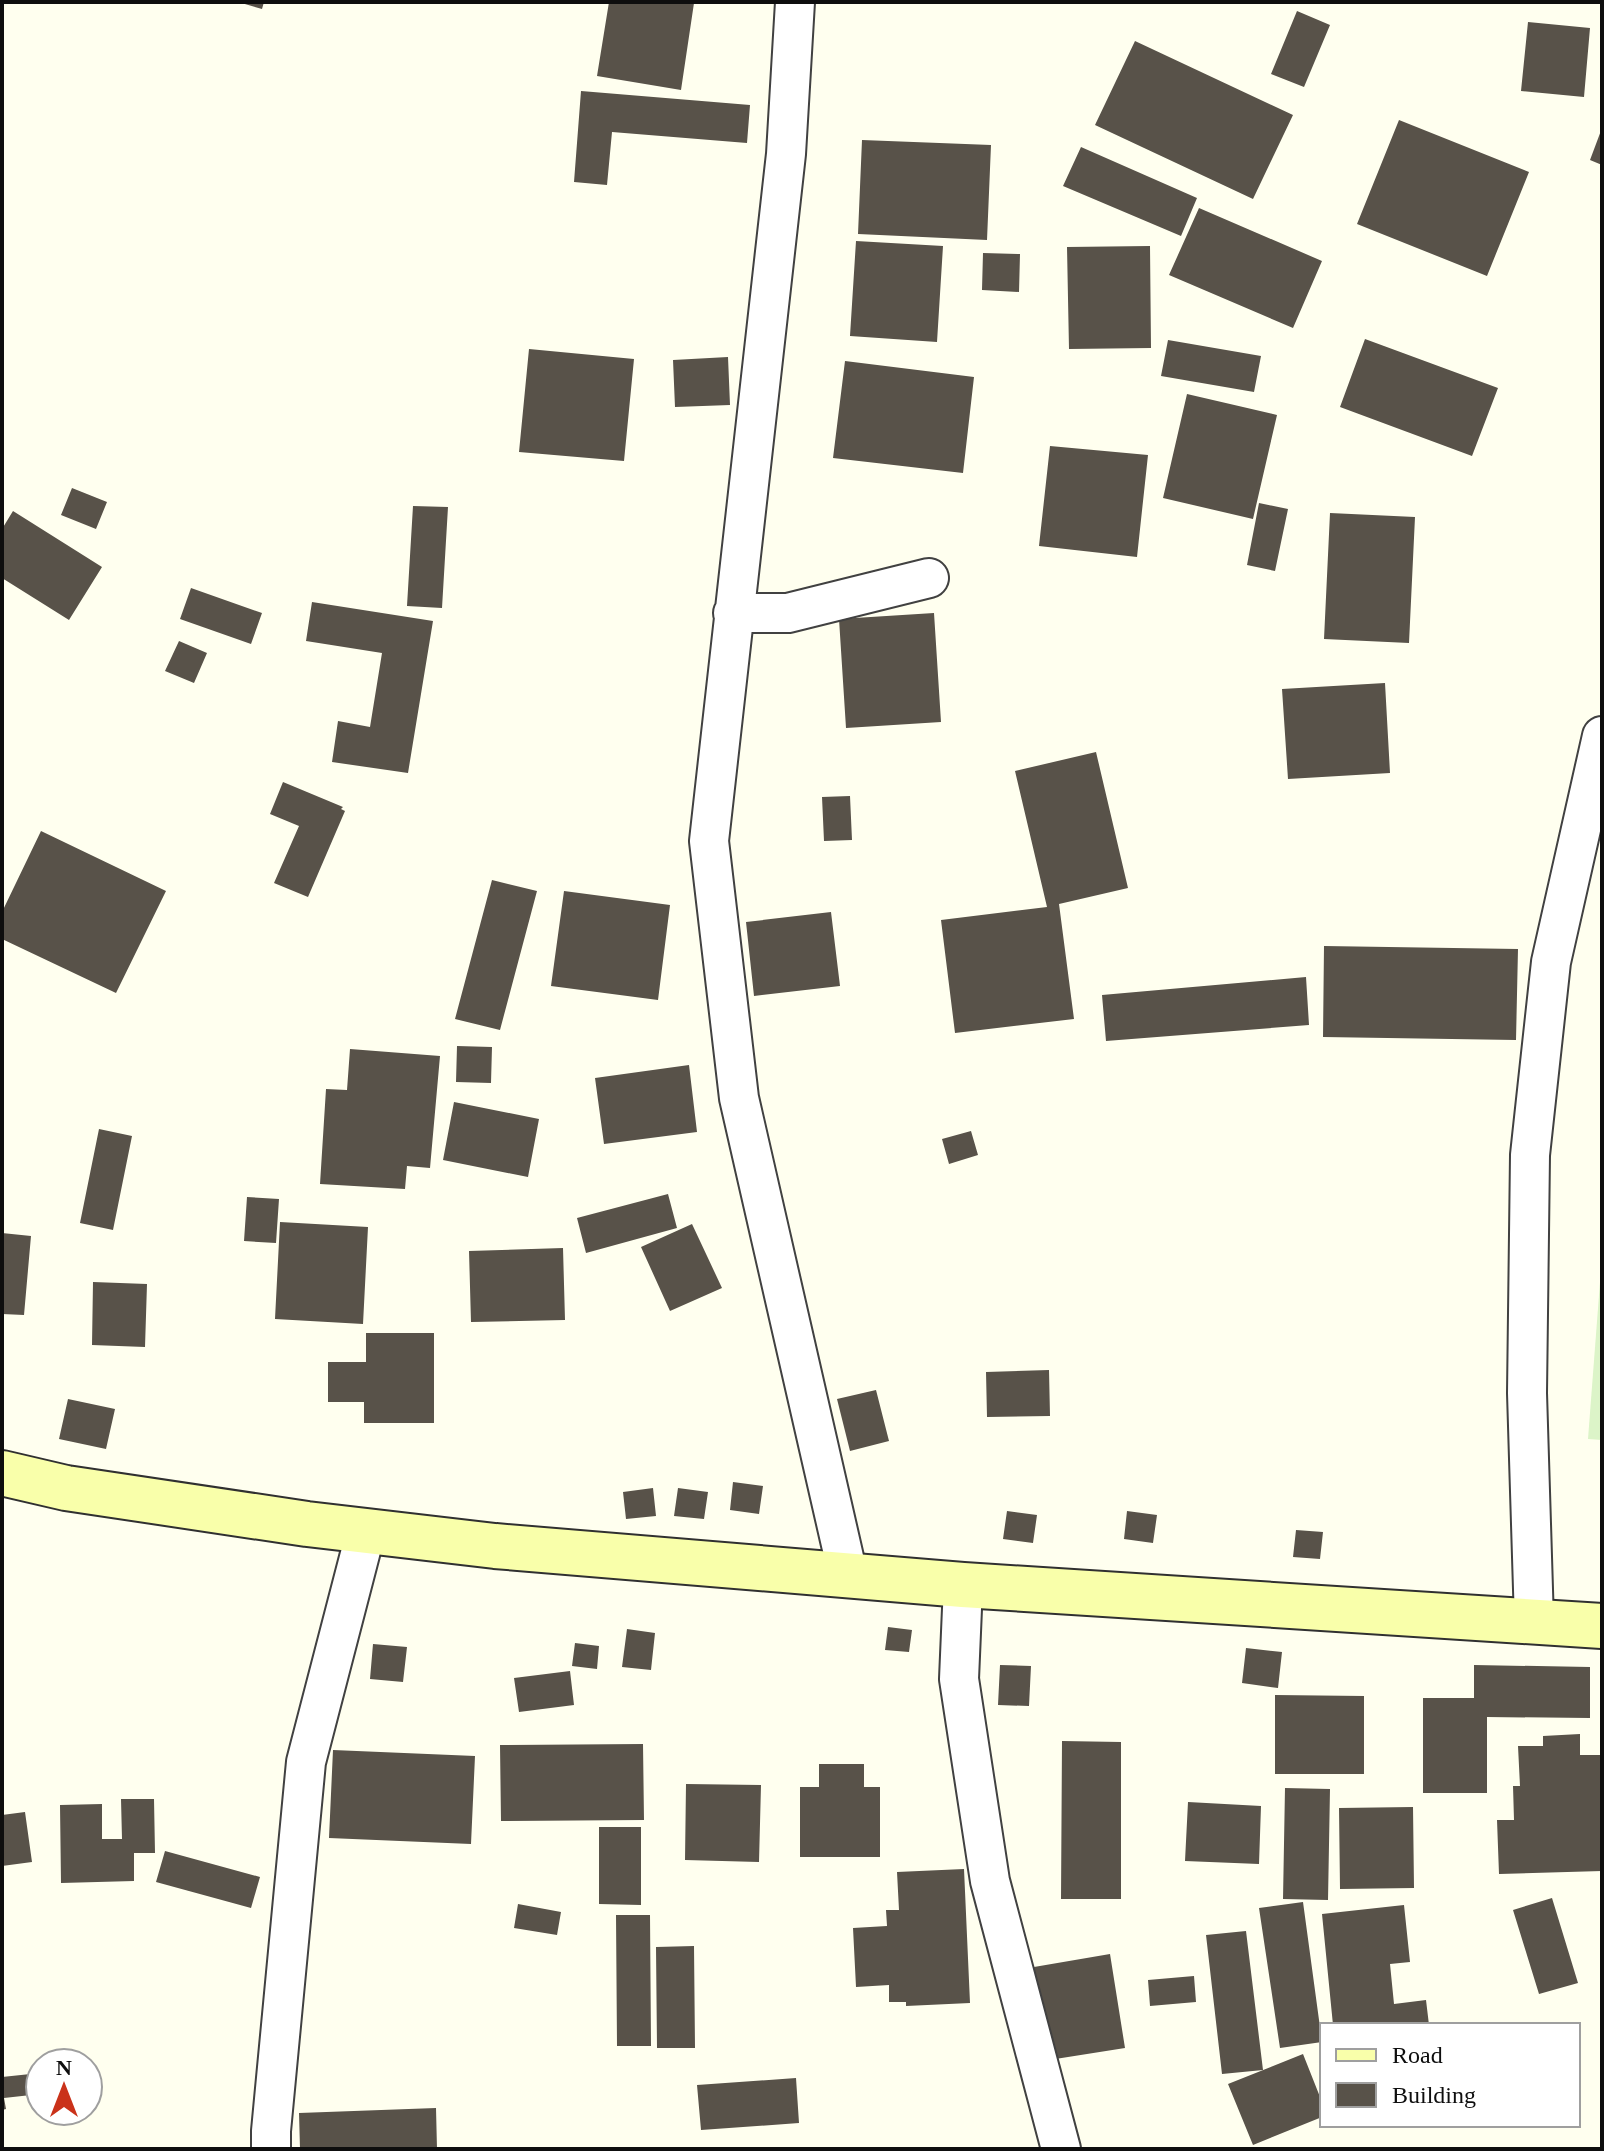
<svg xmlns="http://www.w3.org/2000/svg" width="1604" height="2151" font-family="Georgia,serif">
  <rect width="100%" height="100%" fill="#ffffef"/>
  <path fill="#dcf4c8" d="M1602 1256V1440L1588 1439Z"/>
  <path fill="#585249" d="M238 2H264L262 9Z
    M609 2 694 3 681 90 597 76Z
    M1297 11 1330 25 1304 87 1271 74Z
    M1528 22 1590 28 1584 97 1521 91Z
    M1135 41 1293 115 1253 199 1095 125Z
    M581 91 750 105 747 143 612 132 607 185 574 182Z
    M1399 120 1529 172 1487 276 1357 224Z
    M1602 128V165L1590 160Z
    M862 140 991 145 987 240 858 234Z
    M1081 147 1197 198 1181 236 1063 186Z
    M1199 208 1322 261 1293 328 1169 275Z
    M856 241 943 246 937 342 850 336Z
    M1150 246 1151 348 1069 349 1067 247Z
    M983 253 1020 254 1019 292 982 290Z
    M1365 339 1498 388 1472 456 1340 407Z
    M1168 340 1261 356 1254 392 1161 376Z
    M529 349 634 359 624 461 519 452Z
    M728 357 730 405 675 407 673 360Z
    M845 361 974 377 963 473 833 458Z
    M1187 394 1277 415 1253 519 1163 498Z
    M1050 446 1148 455 1137 557 1039 546Z
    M72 488 107 502 96 529 61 515Z
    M1259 503 1288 509 1275 571 1247 565Z
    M413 506 448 507 442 608 407 606Z
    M13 511 102 567 69 620 2 578V529Z
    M1330 513 1415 517 1409 643 1324 639Z
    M191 588 262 613 251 644 180 619Z
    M312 602 433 621 408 773 332 762 338 721 370 727 382 653 306 641Z
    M934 613 941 722 846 728 839 619Z
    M179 641 207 653 194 683 165 671Z
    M1385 683 1390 773 1288 779 1282 689Z
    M1096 752 1128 888 1059 904 1074 1019 955 1033 941 920 1047 907 1015 771Z
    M283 782 343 807 341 809 345 811 308 897 274 883 299 826 270 814Z
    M850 796 852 840 824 841 822 797Z
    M41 831 166 891 116 993 2 939V912Z
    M492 880 537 891 500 1030 455 1019Z
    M564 891 670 905 658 1000 551 986Z
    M831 912 840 986 754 996 746 922Z
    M1324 946 1518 949 1516 1040 1323 1037Z
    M1306 977 1309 1025 1106 1041 1102 995Z
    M457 1046 492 1047 491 1083 456 1082Z
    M350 1049 440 1056 430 1168 407 1166 405 1189 320 1184 326 1089 347 1090Z
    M689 1065 697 1132 604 1144 595 1078Z
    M454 1102 539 1119 528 1177 443 1160Z
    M99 1129 132 1136 113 1230 80 1223Z
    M971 1131 978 1155 949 1164 942 1139Z
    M668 1194 677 1228 586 1253 577 1218Z
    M247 1197 279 1199 276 1243 244 1241Z
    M280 1222 368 1227 363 1324 275 1319Z
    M692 1224 722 1288 670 1311 641 1247Z
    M2 1233 31 1236 24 1315 2 1314Z
    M563 1248 565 1320 471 1322 469 1251Z
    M93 1282 147 1284 145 1347 92 1345Z
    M366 1333H434V1423H364V1402H328V1362H366Z
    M1049 1370 1050 1416 987 1417 986 1372Z
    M876 1390 889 1441 850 1451 837 1399Z
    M68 1399 115 1409 106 1449 59 1439Z
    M733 1482 763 1486 759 1514 730 1510Z
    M653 1488 656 1516 626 1519 623 1492Z
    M678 1488 708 1492 704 1519 674 1516Z
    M1007 1511 1037 1515 1033 1543 1003 1539Z
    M1127 1511 1157 1515 1153 1543 1124 1539Z
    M1296 1530 1323 1532 1320 1559 1293 1557Z
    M888 1627 912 1630 909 1652 885 1650Z
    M627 1629 655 1633 651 1670 622 1667Z
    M575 1643 599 1646 597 1669 572 1666Z
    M373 1644 407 1647 403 1682 370 1679Z
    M1246 1648 1282 1652 1278 1688 1242 1683Z
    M1000 1665 1031 1666 1029 1706 998 1705Z
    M1474 1665 1590 1667V1718L1487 1717V1793H1423V1698H1474Z
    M570 1671 574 1705 519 1712 514 1678Z
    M1275 1695 1364 1696V1774H1275Z
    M1580 1734V1755H1602V1871L1499 1874 1497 1820H1514L1513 1786H1520L1518 1746H1543V1736Z
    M1062 1741 1121 1742V1899H1061Z
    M643 1744 644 1820 501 1821 500 1745Z
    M333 1750 475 1756 471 1844 329 1838Z
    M819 1764H864V1787H880V1857H800V1787H819Z
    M686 1784 761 1785 759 1862 685 1860Z
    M1285 1788 1330 1789 1328 1900 1283 1899Z
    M121 1799H154L155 1853H134V1881L61 1883 60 1805 102 1804V1839H122Z
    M1188 1802 1261 1806 1259 1864 1185 1861Z
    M1413 1807 1414 1888 1340 1889 1339 1808Z
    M25 1812 32 1862 2 1866V1815Z
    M599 1827H641V1905L599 1904Z
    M165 1851 260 1877 251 1908 156 1882Z
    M964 1869 970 2003 906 2006V2002H889V1985L856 1987 853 1928 887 1926 886 1910H899L897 1872Z
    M1552 1898 1578 1983 1539 1994 1513 1910Z
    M1303 1902 1322 2042 1280 2048 1259 1908Z
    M518 1904 561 1912 557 1935 514 1928Z
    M1404 1905 1410 1962 1390 1964 1394 2004 1426 2000 1429 2025H1333L1322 1914Z
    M616 1915H650L651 2046H617Z
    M1246 1931 1263 2070 1222 2074 1206 1935Z
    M694 1946 695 2048H657L656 1947Z
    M1110 1954 1125 2048 1049 2060 1034 1967Z
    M1194 1976 1196 2002 1150 2006 1148 1980Z
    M1303 2054 1322 2102V2117L1253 2145 1228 2084Z
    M40 2073V2094L4 2098 6 2109 2 2110V2077Z
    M796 2078 799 2123 701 2130 697 2085Z
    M436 2108 437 2149H300L299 2113Z"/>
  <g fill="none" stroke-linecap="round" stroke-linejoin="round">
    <g stroke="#414141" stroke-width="42">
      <path id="minor" d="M795 2 786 154 709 841 739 1098 848 1575
        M733 613H788L929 578
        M963 1585 959 1679 990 1881 1061 2149
        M1534 1622 1527 1393 1530 1155 1551 962 1602 736
        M271 2149V2131L306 1762 366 1531"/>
    </g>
    <g stroke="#303030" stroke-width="48">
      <path id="secondary" d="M2 1473 66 1488 307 1524 495 1546 963 1585 1602 1626"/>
    </g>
    <use href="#minor" stroke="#fff" stroke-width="38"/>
    <use href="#secondary" stroke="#f9ffaa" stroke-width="44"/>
  </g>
  <rect width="1604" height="2151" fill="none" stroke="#0e0e0e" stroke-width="8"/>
  <rect x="1320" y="2023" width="260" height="104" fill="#ffffff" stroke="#9f9f9f" stroke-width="2"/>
  <rect x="1336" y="2049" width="40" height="12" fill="#f9ffaa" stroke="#9f9f9f" stroke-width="2"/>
  <text x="1392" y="2063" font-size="24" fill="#0e0e0e">Road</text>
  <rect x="1336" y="2083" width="40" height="24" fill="#585249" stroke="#9f9f9f" stroke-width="2"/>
  <text x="1392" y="2103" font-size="24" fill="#0e0e0e">Building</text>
  <g transform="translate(64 2087)"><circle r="38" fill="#ffffff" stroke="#9f9f9f" stroke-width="2"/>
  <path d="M0-6L14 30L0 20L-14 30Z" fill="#ca321a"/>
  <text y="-12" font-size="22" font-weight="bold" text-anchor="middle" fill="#0e0e0e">N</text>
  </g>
</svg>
